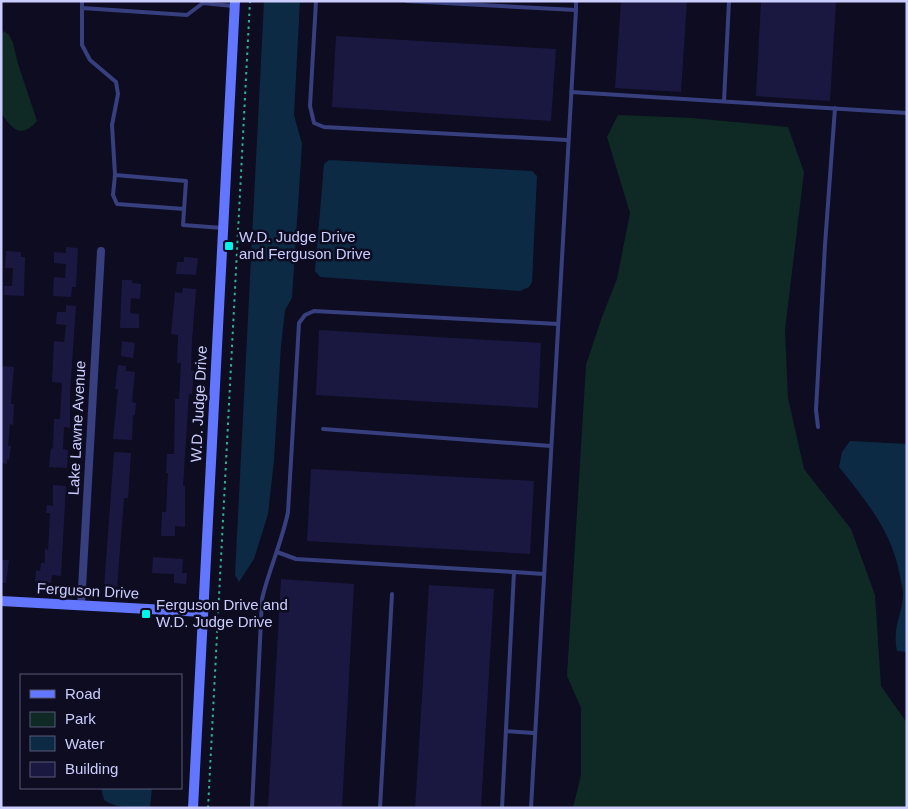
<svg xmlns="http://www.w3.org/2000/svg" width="908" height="809" font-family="Arial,sans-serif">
  <rect width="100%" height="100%" fill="#0d0c20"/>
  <path fill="#0f2a25" d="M4 31 9 35 13 43 18 64 37 121C21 139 13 130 1 113V36Z
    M618 115 692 118 788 127 804 172 785 330 788 398 804 469 851 529 875 595 881 686 907 723V808H573L581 775V708L567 676 586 365 602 317 617 279 630 213 607 137Z"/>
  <path fill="#0c2a44" d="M264 1H300L294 115 302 144 292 298 285 310 281 346 274 460 268 514 254 559 239 582 235 575Z
    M329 160 532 171 537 176 532 282 529 287 520 291 320 277 315 271 324 164Z
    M850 441 907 444V652L897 651C892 627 902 616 903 595 903 589 901 582 900 576 892 531 866 501 839 467L842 452Z
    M101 788H152L150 808C134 808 117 809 104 800Z"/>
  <path fill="#1a1841" d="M621 1H687L681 92 615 88Z
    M761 1H836L830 101 756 96Z
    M336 36 556 49 551 121 332 107Z
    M66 247 78 248 76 287H72L71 297 53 296 54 277 65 278 66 264 54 263V252L66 253Z
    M6 251 21 252V257H25L24 296 4 295V286H12L13 268H5Z
    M184 257 198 258 196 275 176 274 177 262H184Z
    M122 280H132V283L141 284 140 299 131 298 130 313 139 314V328H120Z
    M183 288 196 289 192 341 191 370 194 371 192 394H189L183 486H185V527L175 526V536H161L162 512H166L168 473H166L167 454H174L175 399H179L181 363H177L178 335 171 334 175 292 182 293Z
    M66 305 76 306 70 393V428L64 427 63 449 68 450 67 468 49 467 51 448 53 449 54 419H60L62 383 52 382 54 341 64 342 66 325 56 324 57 312H66Z
    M319 330 541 343 538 408 316 395Z
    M122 341 135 343 133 358 121 356Z
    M118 365 126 366V371L135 372 132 402 136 403 135 415H133L132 440 113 439 118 389H115Z
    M2 366 14 367 11 404H14L13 425 10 424 8 446H11L9 460 7 459V464L1 463Z
    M114 452 131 453 128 498H124L117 588 104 587Z
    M311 469 534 481 530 554 307 541Z
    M53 485 66 486 61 576 52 575 51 583 35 582 36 570 40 571 41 563H45V549L48 550 50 513H46L47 505 53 506Z
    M153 557 183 559 182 573H187L186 584 174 583V574L152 573Z
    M1 560H9L6 583H1Z
    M281 579 354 584 342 808H268Z
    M429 585 494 589 481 808H415Z"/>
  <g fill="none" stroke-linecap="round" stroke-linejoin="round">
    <path stroke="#2cb295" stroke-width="2" stroke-dasharray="2.5 4" stroke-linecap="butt" d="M208 808 250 1"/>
    <path stroke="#373f7f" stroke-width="4" d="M82 1V45L90 60 116 82 118 94 112 125 115 175
      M202 1 203 3 233 6
      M316 1 310 106 314 123 324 127 567 140
      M407 1 576 10 531 808
      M82 8 187 15 203 3
      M576 10V1
      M571 92 907 113
      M724 101 729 1
      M184 209 117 204 113 195 115 175 186 181 183 225 223 228
      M818 427 816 410 825 245 835 108
      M323 429 551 446
      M277 552 296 559 514 572
      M506 731 534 733
      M252 808 262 599C269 569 282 542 288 512L299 323 305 315 314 311 558 324
      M380 808 392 594
      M502 808 514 572 544 574"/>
    <path stroke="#373f7f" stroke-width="8" d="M81 606 101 251"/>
    <path stroke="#6276ff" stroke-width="10" d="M1 601 203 612
      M193 808 235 1"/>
  </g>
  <g fill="#00f6e9" stroke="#0d0c20" stroke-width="2">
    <rect x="224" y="241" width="10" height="10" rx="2.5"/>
    <rect x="141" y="609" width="10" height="10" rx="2.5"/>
  </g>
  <g text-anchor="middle" stroke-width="5" stroke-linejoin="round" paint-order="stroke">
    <g font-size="15" fill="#cbcdff" stroke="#0d0c20" text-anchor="start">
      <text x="239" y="242">W.D. Judge Drive<tspan x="239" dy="17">and Ferguson Drive</tspan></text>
      <text x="156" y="610">Ferguson Drive and<tspan x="156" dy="17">W.D. Judge Drive</tspan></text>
    </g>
    <g font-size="15" fill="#cbcdff" stroke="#0d0c20">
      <text transform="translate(199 404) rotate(-87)" y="5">W.D. Judge Drive</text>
      <text transform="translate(77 428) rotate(-87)" y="5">Lake Lawne Avenue</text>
      <text transform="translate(88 591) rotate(3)" y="5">Ferguson Drive</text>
    </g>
  </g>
  <rect width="908" height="809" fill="none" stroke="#cbcdff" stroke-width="5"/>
  <rect x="20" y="674" width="162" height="115" fill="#0d0c20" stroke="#595979"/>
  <rect x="30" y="690" width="25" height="8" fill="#6276ff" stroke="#595979"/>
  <text x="65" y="699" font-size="15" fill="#cbcdff">Road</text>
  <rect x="30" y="712" width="25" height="15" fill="#0f2a25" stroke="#595979"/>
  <text x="65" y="724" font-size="15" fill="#cbcdff">Park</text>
  <rect x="30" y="736" width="25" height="15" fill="#0c2a44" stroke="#595979"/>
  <text x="65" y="749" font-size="15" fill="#cbcdff">Water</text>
  <rect x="30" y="762" width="25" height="15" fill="#1a1841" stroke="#595979"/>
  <text x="65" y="774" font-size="15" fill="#cbcdff">Building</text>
</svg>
